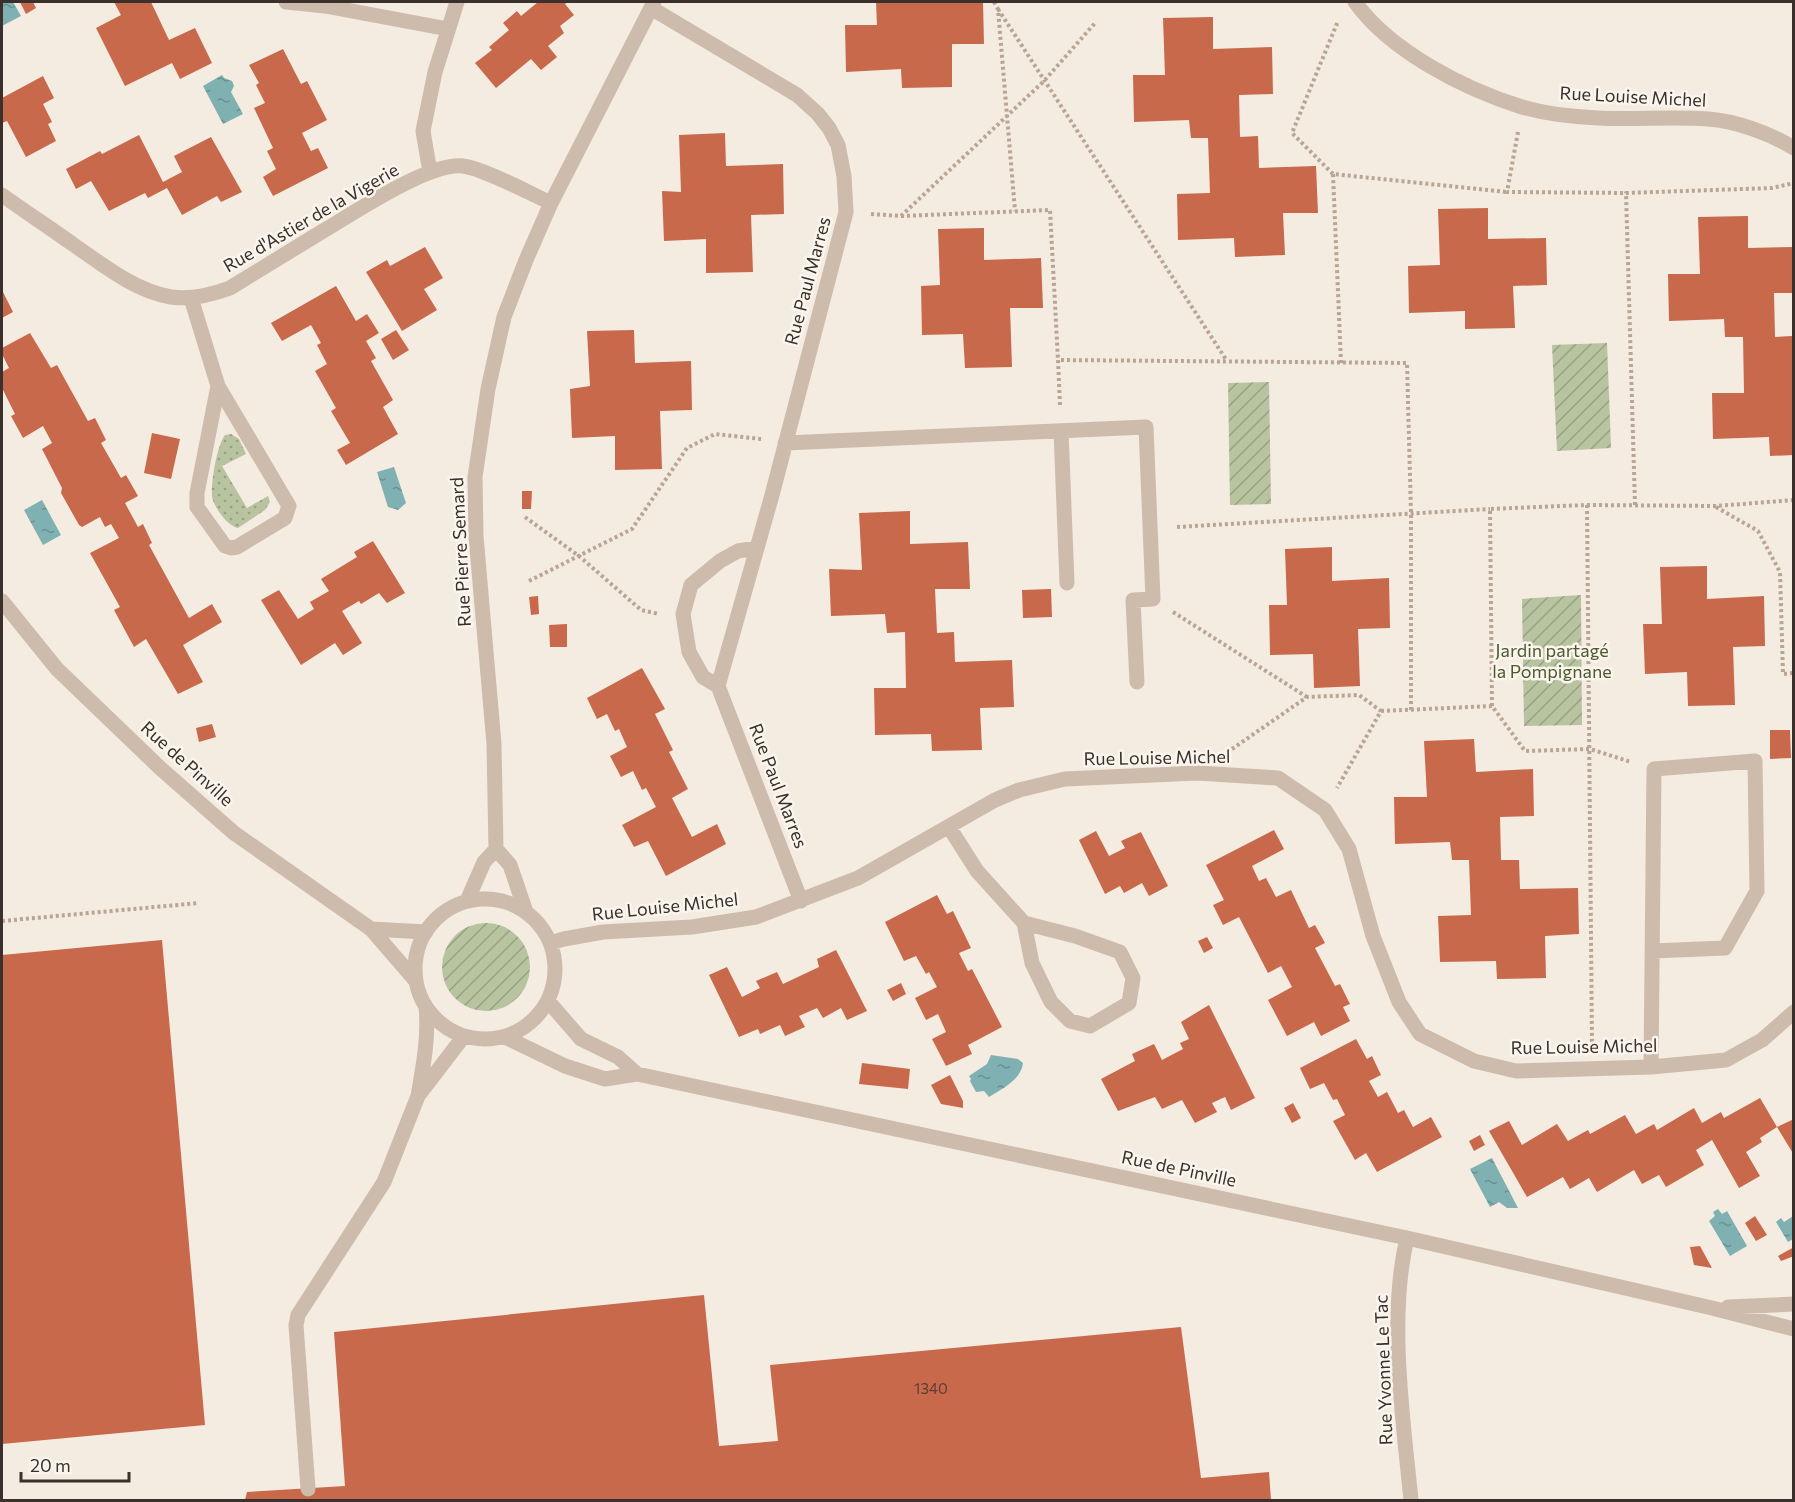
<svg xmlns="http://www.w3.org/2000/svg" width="1795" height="1502" font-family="Commissioner,sans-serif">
  <defs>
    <pattern id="grass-dots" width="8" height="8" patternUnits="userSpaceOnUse" patternTransform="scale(1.5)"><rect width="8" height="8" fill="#b8c4a0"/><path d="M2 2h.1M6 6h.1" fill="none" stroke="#97a083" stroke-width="1.8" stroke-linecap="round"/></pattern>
    <pattern id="garden-furrows" width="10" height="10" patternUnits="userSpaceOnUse" patternTransform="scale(1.5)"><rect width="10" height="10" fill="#b8c4a0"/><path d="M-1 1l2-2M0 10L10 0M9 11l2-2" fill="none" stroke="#97a083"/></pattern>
    <pattern id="water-ripples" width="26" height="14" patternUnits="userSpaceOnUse" patternTransform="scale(1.5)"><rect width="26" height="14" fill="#7fb0b2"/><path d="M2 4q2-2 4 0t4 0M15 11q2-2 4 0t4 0" fill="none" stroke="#699091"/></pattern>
  </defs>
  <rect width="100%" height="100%" fill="#f4ebe1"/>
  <path fill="url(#grass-dots)" d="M231 434 239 439 246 454 222 466 247 508 268 496 270 502 265 510 238 528C227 526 213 506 212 496 211 482 217 445 225 435Z"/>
  <path fill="url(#garden-furrows)" d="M1607 343 1611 448 1557 451 1552 345Z
    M1269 382 1271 504 1230 505 1228 383Z
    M1581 595 1582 725 1524 726 1522 599Z
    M442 967a44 44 0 1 1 88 0a44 44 0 1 1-88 0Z"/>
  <path fill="url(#water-ripples)" d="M5 2H13L21 16 2 26V3Z
    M222 75 224 78 232 81 234 86 231 92 243 114 223 124 203 86Z
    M394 467 406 503 398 510 388 507 377 472Z
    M42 500 61 535 43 545 24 510Z
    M991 1055 1018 1059 1023 1063C1021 1080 1002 1089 989 1097L984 1091 976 1092 970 1081 971 1079 969 1076 987 1064Z
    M1492 1158 1518 1208H1507L1499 1202 1490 1207 1470 1169Z
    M1718 1209 1722 1214 1727 1211 1747 1246 1730 1256 1709 1221 1715 1216 1713 1212Z
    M1793 1216V1239L1788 1242 1776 1222 1781 1218 1784 1222Z"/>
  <path fill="#c8694b" d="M20 2H33L36 8 26 14Z
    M114 2H151L169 40 195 28 212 63 180 79 172 63 125 86 96 28 121 15Z
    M538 2H568L565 4 574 15 560 26 564 33 548 46 557 57 541 70 531 59 496 88 475 63 492 50 489 47 509 30 503 23 517 11 521 16Z
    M876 2H983L984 44H952V87L902 88 901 69 846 72 845 25H877Z
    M1213 17V49L1272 47 1273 94 1239 95 1240 137 1258 136 1259 168 1316 166 1318 213H1283L1285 255 1235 257 1234 238 1178 240 1177 194 1210 193 1208 138H1191L1189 120 1134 122 1133 75H1165L1163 18Z
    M283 49 301 84 307 81 327 120 302 133 311 151 318 148 328 168 273 196 263 177 276 169 267 151 273 148 254 108 265 103 256 85 259 83 249 65Z
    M43 76 54 98 43 104 52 122 48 124 56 141 26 157 7 121 2 123V98Z
    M725 133 726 166 783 164 784 214 751 215 753 272 706 273V239L664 241 662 191 681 192 679 135Z
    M139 135 163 182 182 172 174 156 211 137 242 192 221 202 217 196 182 215 167 188 148 198 145 193 109 211 91 181 76 189 66 169 100 151 102 154Z
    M1488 208V239L1546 238 1547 285 1513 286 1515 328 1465 329V311L1409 313 1408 266 1440 265 1438 209Z
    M1748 216V248L1794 247V293H1774L1775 337 1792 336 1794 455 1770 456 1769 437 1713 439 1712 393H1744L1743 337H1725L1724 319 1669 321 1668 274H1700L1698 217Z
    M984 228V260L1041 258 1043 308H1010L1012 367 965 368 963 334 922 335 921 286 940 285 938 229Z
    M425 247 443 278 424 289 437 310 402 331 366 272 387 260 390 266Z
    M336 286 356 321 367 314 379 333 366 341 376 358 371 361 393 400 383 407 398 434 346 465 337 450 350 443 331 411 336 408 315 371 327 364 317 345 321 343 311 325 282 341 271 323Z
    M2 290 13 312 2 318Z
    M396 330 409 350 393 360 381 339Z
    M634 330 635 363 691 361 692 410 660 411 662 469 615 470V436L572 438 570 389 590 386 587 331Z
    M30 333 51 368 57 365 88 421 95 418 106 440 101 443 121 478 126 475 138 496 125 503 138 527 143 524 152 543 149 545 189 618 212 604 222 622 183 645 203 682 178 694 146 639 134 647 114 610 120 607 90 553 119 538 111 524 105 527 100 517 82 527 79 525 61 493 62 488 42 449 52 443 43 426 23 438 11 416 15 414 2 388V372L9 368 2 354V348Z
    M152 433 180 439 171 479 144 473Z
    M522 491H532L531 509H522Z
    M910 511V544L968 542 970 589H935L937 633 954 632 955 662 1012 660 1014 707 980 708 982 750 932 751 931 734 875 735 874 688H906L905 632 887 633 885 614 831 616 829 569 862 570 859 513Z
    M373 541 405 593 387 603 379 593 361 604 359 601 342 611 362 643 343 655 335 643 301 665 261 600 279 590 298 619 314 609 310 602 329 591 321 579 357 557 354 552Z
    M1332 547V581L1389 578 1390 628 1358 629 1360 686 1314 688 1313 654 1270 655 1269 605H1287L1285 549Z
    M1707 566V599L1764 596 1765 646 1733 647 1735 705 1688 706 1687 672 1645 674 1643 624H1662L1660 567Z
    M1051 589 1052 617 1023 618 1022 590Z
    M538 596 539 614 531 615 529 597Z
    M567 624V647H550L549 625Z
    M642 668 665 709 655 714 673 750 669 752 688 789 672 798 692 837 717 824 726 844 666 876 648 841 634 847 622 825 656 807 646 788 642 790 633 771 621 777 610 756 627 747 619 729 615 731 607 714 597 719 587 698Z
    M212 724 216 737 199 742 196 728Z
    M1770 730H1790L1791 758 1770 759Z
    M1474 739 1476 772 1533 769 1534 816 1500 817 1501 860H1519L1520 889 1578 888 1579 934 1545 936 1546 978 1497 979 1496 961 1440 962 1438 916 1471 915 1469 860H1452L1450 842 1395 844 1394 797H1427L1424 741Z
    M1274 830 1284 849 1252 866 1259 881 1266 878 1276 897 1291 890 1309 928 1315 925 1325 943 1315 948 1335 986 1340 984 1350 1004 1343 1007 1350 1021 1321 1036 1314 1022 1287 1036 1268 1000 1292 987 1281 966 1268 973 1239 917 1223 925 1213 905 1224 900 1206 865Z
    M1096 831 1109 856 1125 848 1121 841 1141 832 1168 886 1149 896 1142 883 1124 893 1120 886 1105 894 1079 840Z
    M937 895 947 914 953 911 971 948 959 953 968 971 972 969 1002 1027 968 1045 972 1054 946 1066 932 1039 946 1032 938 1014 926 1020 915 998 937 987 929 972 926 974 916 956 904 961 885 922Z
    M1207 937 1213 948 1204 953 1198 941Z
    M162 940 205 1425 2 1444V955Z
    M836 950 867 1011 847 1020 841 1008 823 1018 817 1008 799 1016 805 1027 785 1036 780 1025 760 1034 758 1029 739 1037 709 975 727 967 742 997 760 988 756 981 777 972 783 984 819 967 817 959Z
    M901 983 906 994 893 1001 887 990Z
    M1209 1005 1255 1098 1231 1110 1225 1097 1212 1103 1217 1112 1195 1123 1182 1100 1162 1109 1155 1097 1118 1111 1101 1079 1135 1061 1132 1054 1154 1044 1162 1060 1183 1049 1180 1043 1189 1039 1181 1022Z
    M1356 1039 1367 1059 1372 1056 1381 1075 1369 1081 1378 1097 1387 1092 1398 1113 1404 1110 1413 1127 1431 1117 1442 1137 1377 1172 1366 1153 1355 1160 1333 1121 1345 1115 1337 1099 1333 1100 1324 1083 1310 1089 1300 1068Z
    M862 1063 910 1069 908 1089 859 1084Z
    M950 1075 963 1101V1108L941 1104 931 1085Z
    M1760 1098 1777 1127 1760 1138 1762 1142 1746 1152 1760 1176 1739 1188 1712 1140 1696 1150 1704 1165 1666 1187 1659 1175 1642 1184 1634 1170 1597 1192 1589 1178 1570 1189 1563 1177 1527 1197 1489 1131 1509 1121 1522 1145 1557 1124 1568 1141 1588 1130 1590 1134 1625 1115 1636 1134 1654 1124 1657 1130 1694 1108 1702 1123 1721 1112 1724 1118Z
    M1293 1103 1301 1118 1292 1123 1284 1108Z
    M1794 1119V1155L1777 1127Z
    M1480 1135 1485 1145 1474 1151 1469 1141Z
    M1755 1216 1767 1235 1756 1241 1745 1223Z
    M1700 1246 1712 1268 1694 1265 1690 1247Z
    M1794 1247V1256L1781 1261 1778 1256Z
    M704 1295 719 1446 778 1441 770 1365 1181 1327 1201 1478 1269 1472 1271 1500H245L247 1492 345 1486 334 1332Z"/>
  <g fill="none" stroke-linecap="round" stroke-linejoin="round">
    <path stroke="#b9a596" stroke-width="4" stroke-dasharray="3 3" stroke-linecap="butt" d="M994 2 998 9 1015 211
      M998 9 1227 361
      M1518 132 1507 192 1626 193
      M1333 174 1292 133 1338 21
      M871 214 901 216 1044 81 1096 22
      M901 216 1050 210 1058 360
      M1341 363 1333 174 1507 192
      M1060 405 1058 360 1407 363 1411 513V710
      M1587 505 1716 506 1794 500
      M1635 505 1626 193 1772 188 1794 183
      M1716 507 1758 531 1780 572 1783 674 1794 673
      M525 517 579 556 641 610 659 614
      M1177 527 1490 509
      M529 581 632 529 687 448 715 434 761 439
      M1173 612 1307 697
      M1492 706 1490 509 1587 505 1592 1044
      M1381 711 1492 706 1525 751 1590 749 1631 762
      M1232 749 1307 697 1359 695 1381 711 1337 788
      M2 921 199 903"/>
    <path stroke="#cdbbac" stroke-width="15" d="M286 2 325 6 448 29
      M1355 2C1390 51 1464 89 1522 107 1546 114 1573 117 1598 118 1635 120 1671 116 1708 119 1736 121 1769 133 1794 148
      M651 8 797 95 818 114 829 128 838 145 844 176 846 212 772 495 718 686 801 901
      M430 172 423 131 435 72 457 2
      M2 195C26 212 50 228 74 245 103 265 135 291 171 297 191 300 211 295 230 288 261 269 292 250 323 231 354 213 429 162 463 166 485 169 529 193 551 203
      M191 298 218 386 197 493V507L225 546 231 548 237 547 285 518 289 506 218 386
      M1061 431 1067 583
      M785 443 1146 427 1153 599 1133 600 1137 682
      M2 601 57 669 159 767 234 833 371 929 416 981
      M718 686 703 677 689 652 683 614 691 585 720 561 738 551 756 548
      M949 827 977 871 1024 923 1032 963 1051 1002 1070 1021 1090 1026 1129 1003 1133 978 1120 952 1075 936 1024 923
      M415 969a70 70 0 1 1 140 0a70 70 0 1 1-140 0Z
      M467 901 484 862 496 849
      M526 912 510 865 496 849 494 744 476 536 475 477 488 389 504 317 526 260 551 203 654 2
      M371 929 426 932
      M550 943 564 939 603 932 692 927 756 917 858 878 995 800 1019 790 1065 779 1197 773 1278 778 1325 810 1349 849 1373 936 1399 1002 1420 1034 1474 1061 1516 1071 1651 1067 1726 1060 1762 1040 1794 1012
      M548 1001 581 1039 618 1057 637 1074
      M426 1007C429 1037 423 1067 418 1096L464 1036
      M505 1037 565 1066 605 1079 637 1074 1407 1238 1712 1308 1794 1329
      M1651 1067 1654 769 1755 761 1757 891 1725 948 1652 951
      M1407 1238C1388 1317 1403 1419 1411 1500
      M1728 1307 1794 1304
      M308 1489 296 1325 298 1315 384 1182 418 1096"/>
  </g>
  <g text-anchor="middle" stroke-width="5" stroke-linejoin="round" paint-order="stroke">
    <g font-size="15" fill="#5e3e33">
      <text x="931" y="1394">1340</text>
    </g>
    <g font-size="18" fill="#3b302b" stroke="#fbf5ee">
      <text transform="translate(1633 97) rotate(3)" y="6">Rue Louise Michel</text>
      <text transform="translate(311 218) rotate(-30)" y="6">Rue d'Astier de la Vigerie</text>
      <text transform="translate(808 281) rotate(-75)" y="6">Rue Paul Marres</text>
      <text transform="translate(461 552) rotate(-93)" y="6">Rue Pierre Semard</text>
      <text transform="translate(1157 758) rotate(-1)" y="6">Rue Louise Michel</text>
      <text transform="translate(187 764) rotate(42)" y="6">Rue de Pinville</text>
      <text transform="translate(778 786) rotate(69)" y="6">Rue Paul Marres</text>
      <text transform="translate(665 907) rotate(-6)" y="6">Rue Louise Michel</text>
      <text transform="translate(1584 1047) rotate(-1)" y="6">Rue Louise Michel</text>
      <text transform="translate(1179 1169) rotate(12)" y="6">Rue de Pinville</text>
      <text transform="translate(1384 1370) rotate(-92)" y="6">Rue Yvonne Le Tac</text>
    </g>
    <g font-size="18" fill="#4a5a2e" stroke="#fbf5ee">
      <text x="1552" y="657">Jardin partagé<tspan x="1552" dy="21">la Pompignane</tspan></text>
    </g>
  </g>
  <rect width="1795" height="1502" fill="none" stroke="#3b302b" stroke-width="6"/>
  <path d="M21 1472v9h108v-9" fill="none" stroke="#3b302b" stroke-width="3"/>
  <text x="30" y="1472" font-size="18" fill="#3b302b" stroke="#fbf5ee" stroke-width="4.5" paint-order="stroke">20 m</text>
</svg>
